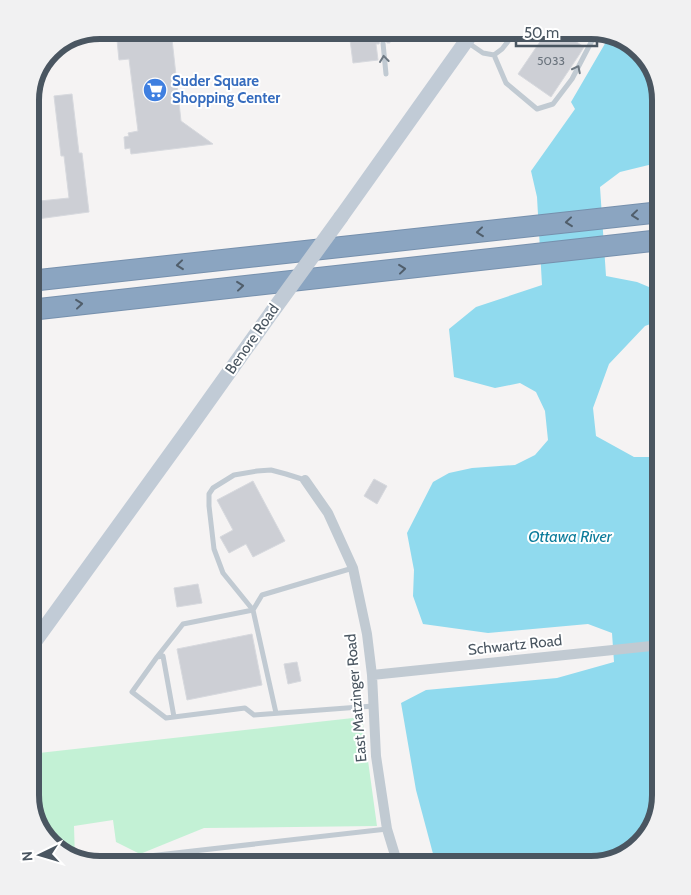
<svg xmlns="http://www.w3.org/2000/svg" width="691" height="895" font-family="Cabin,sans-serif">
  <rect width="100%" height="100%" fill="#f5f3f3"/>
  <path fill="#c3f1d5" d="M362 717 377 826 204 828 140 854 116 842 113 820 74 826 75 859 65 855 42 834 31 798 35 774 30 773V754Z
    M226 857 232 865H140Z"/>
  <path fill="#90daee" d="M610 35 626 40 649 61 661 100V162L620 172 600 187 606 276 637 282 661 292V320L645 326 609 364 593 408 596 436 634 457H661V795L652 830 630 853 591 865H436L416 790 401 703 426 690 557 678 614 662 612 633 588 624 488 633 423 624 413 596 414 570 407 533 433 482 449 473 472 468 515 465 535 455 548 440 545 411 536 392 520 383 495 388 454 377 449 329 476 307 542 285 537 197 531 171 575 109 571 102Z"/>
  <path fill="#cdcfd5" stroke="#d7d9de" d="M116 30H171L181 121 213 144 131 154 130 148 125 149 124 137 129 136 128 133 138 131 129 59 119 60Z
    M374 30 375 34H377L381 37 384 36 385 33 389 32 390 43H387L386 40 383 39 380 40 379 44H376L378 60 353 63 349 32Z
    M548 30H559L584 47 579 55 551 97 518 74Z
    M72 94 79 153H82L89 212 30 220V202L69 198 64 156H61L54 96Z
    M374 479 387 486 377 504 364 496Z
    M253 481 285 541 253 557 246 544 229 553 220 537 233 530 217 500Z
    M198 584 202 603 177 607 174 588Z
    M252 634 262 685 187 700 177 649Z
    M297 662 301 681 288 684 284 664Z"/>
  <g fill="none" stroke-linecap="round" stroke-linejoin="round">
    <g stroke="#7690ad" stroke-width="22">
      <path id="motorway" d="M30 281 661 212
        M30 310 661 240"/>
    </g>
    <path stroke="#c1cad2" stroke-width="5" d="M381 30V33
      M467 42 483 53 494 55 502 49 517 30
      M383 43 386 74
      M494 55 506 83 537 109 553 104 572 79 597 31
      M157 657 183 624 253 610 262 595 353 568
      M276 713 253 610 223 573 214 549 209 506V494L213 488 234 475 257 471 271 470 286 474 305 480
      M174 717 163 656 157 657 132 692 166 718 245 708 254 715 373 706
      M114 860 387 829"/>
    <path stroke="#c1cad2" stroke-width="10" d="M30 170 33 169 30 144
      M305 480 328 513 353 568 367 634 372 675 376 756 387 829 398 865
      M372 675 661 645"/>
    <path stroke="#c1cbd6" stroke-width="15" d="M341 217 474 30
      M30 648 190 427 272 312"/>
    <use href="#motorway" stroke="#8ba5c1" stroke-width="20"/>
    <path stroke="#c1cbd6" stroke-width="15" d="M272 312 341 217"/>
  </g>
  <defs><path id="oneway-chevron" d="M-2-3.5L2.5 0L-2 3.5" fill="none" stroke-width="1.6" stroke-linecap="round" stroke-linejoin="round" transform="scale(1.25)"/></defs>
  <g stroke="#6e7983">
    <use href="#oneway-chevron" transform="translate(384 59) rotate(-97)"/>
    <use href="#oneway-chevron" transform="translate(577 69) rotate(-63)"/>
  </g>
  <g stroke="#505e6b">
    <use href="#oneway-chevron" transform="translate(635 215) rotate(174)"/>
    <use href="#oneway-chevron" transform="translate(569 222) rotate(174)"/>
    <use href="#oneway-chevron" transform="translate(480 232) rotate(174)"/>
    <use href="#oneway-chevron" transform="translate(180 265) rotate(174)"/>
    <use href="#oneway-chevron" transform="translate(402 269) rotate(-6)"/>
    <use href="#oneway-chevron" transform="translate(240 286) rotate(-6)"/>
    <use href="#oneway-chevron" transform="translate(79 304) rotate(-6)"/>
  </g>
  <defs>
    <g id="supermarket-disc" transform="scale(1.25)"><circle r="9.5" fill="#3f7fe0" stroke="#fff"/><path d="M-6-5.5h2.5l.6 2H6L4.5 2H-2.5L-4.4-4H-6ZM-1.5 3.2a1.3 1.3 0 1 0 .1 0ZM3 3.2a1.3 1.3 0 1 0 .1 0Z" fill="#fff"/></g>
  </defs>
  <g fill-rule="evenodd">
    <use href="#supermarket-disc" x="155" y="90"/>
  </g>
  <g text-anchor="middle" stroke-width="4" stroke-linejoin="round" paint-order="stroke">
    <g font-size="12" fill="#6b747e">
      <text x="551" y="65">5033</text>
    </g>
    <g font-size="15" font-weight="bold" fill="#366cbe" stroke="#fff" text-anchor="start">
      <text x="172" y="86">Suder Square<tspan x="172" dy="17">Shopping Center</tspan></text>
    </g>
    <g font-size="15" fill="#4a5661" stroke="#fff">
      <text transform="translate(252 339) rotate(-55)" y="5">Benore Road</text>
      <text transform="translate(515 645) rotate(-6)" y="5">Schwartz Road</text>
      <text transform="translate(356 698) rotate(-95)" y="5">East Matzinger Road</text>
    </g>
    <g font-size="16" font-style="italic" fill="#0c7c9b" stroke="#fff">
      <text x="570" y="542">Ottawa River</text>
    </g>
  </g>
  <path d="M0 0H691V895H0ZM100 39H591A61 61 0 0 1 652 100V795A61 61 0 0 1 591 856H100A61 61 0 0 1 39 795V100A61 61 0 0 1 100 39Z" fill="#f1f1f2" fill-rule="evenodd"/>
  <path fill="none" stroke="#4a5661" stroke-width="6" d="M100 39H591A61 61 0 0 1 652 100V795A61 61 0 0 1 591 856H100A61 61 0 0 1 39 795V100A61 61 0 0 1 100 39Z"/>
  <g transform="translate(40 855) rotate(265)" stroke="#ffffff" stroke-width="4" paint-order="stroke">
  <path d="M0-4L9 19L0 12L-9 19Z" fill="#4a5661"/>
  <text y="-8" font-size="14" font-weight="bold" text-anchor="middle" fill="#4a5661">N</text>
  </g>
  <path d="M516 38v8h81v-8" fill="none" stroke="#4a5661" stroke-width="2.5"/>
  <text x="524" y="38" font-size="15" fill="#4a5661" stroke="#ffffff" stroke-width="4" paint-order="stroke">50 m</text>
</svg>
